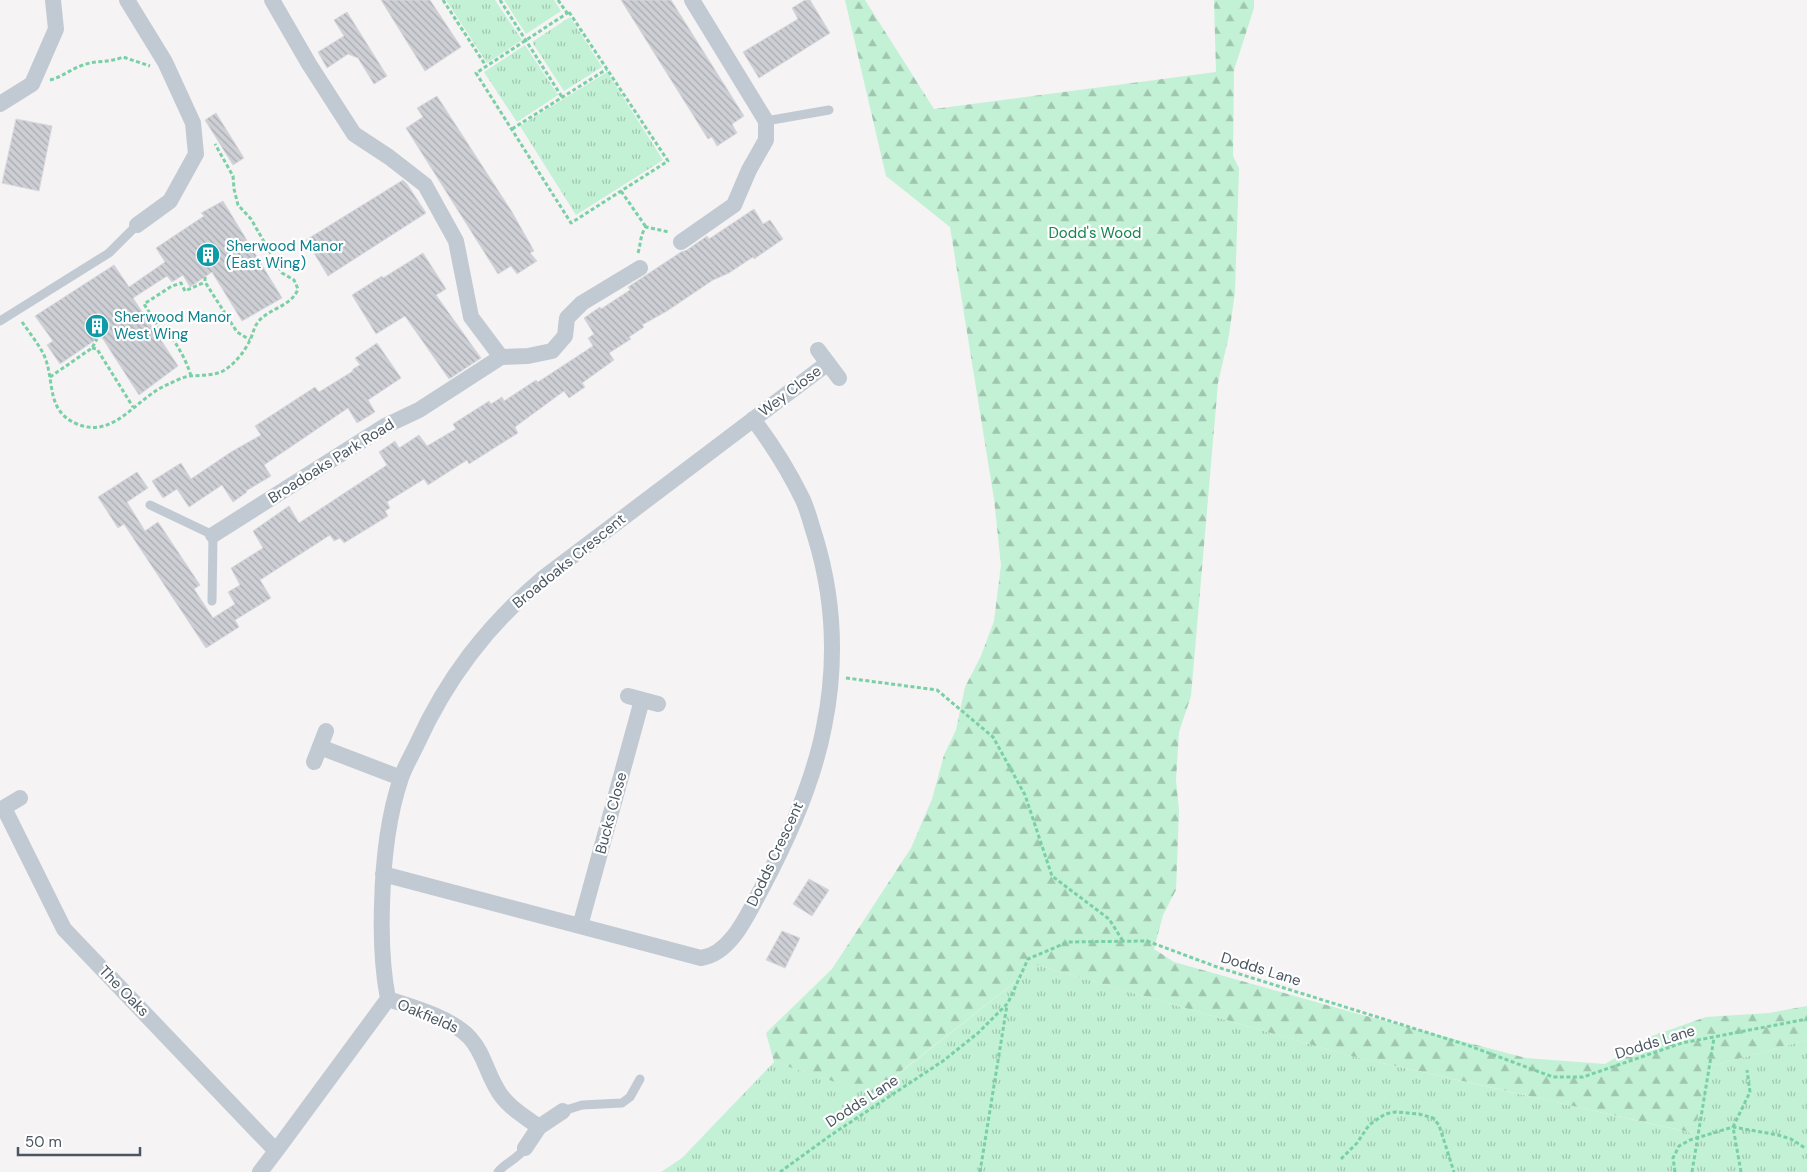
<svg xmlns="http://www.w3.org/2000/svg" width="1807" height="1172" font-family="'DM Sans',sans-serif">
  <defs>
    <pattern id="grass-tufts" width="24" height="20" patternUnits="userSpaceOnUse" patternTransform="scale(1.25)"><rect width="24" height="20" fill="#c3f1d5"/><path d="M3 7l-1-3M5 7V3M7 7l1-3M15 17l-1-3M17 17v-4M19 17l1-3" fill="none" stroke="#a0c6b0"/></pattern>
    <pattern id="forest-firs" width="22" height="20" patternUnits="userSpaceOnUse" patternTransform="scale(1.25)"><rect width="22" height="20" fill="#c3f1d5"/><path d="M5 1l3.5 6h-7zM16 11l3.5 6h-7z" fill="#a0c6b0"/></pattern>
    <pattern id="building-back-hatch" width="6" height="6" patternUnits="userSpaceOnUse" patternTransform="scale(1.25)"><rect width="6" height="6" fill="#cdcfd5"/><path d="M-1 5l2 2M0 0l6 6M5-1l2 2" fill="none" stroke="#a8abb0"/></pattern>
  </defs>
  <rect width="100%" height="100%" fill="#f5f3f3"/>
  <path fill="url(#grass-tufts)" d="M446 0H495L522 40 487 63Z
    M504 0H554L561 11 526 34Z
    M570 17 602 67 564 91 532 42Z
    M525 45 558 95 517 122 484 72Z
    M607 72 663 160 576 215 520 126Z
    M1037 965 1347 1055 1692 1133 1712 1066 1807 1040V1172H661L682 1158 774 1062 873 1094Z"/>
  <path fill="url(#forest-firs)" d="M845 0H865L934 109 1216 72 1214 0H1254V8L1234 70 1233 156 1239 168 1235 292 1229 335 1218 383 1191 696 1179 732 1176 780 1179 810 1176 890 1163 915 1154 949 1174 962 1355 1013 1526 1058 1605 1064 1652 1036 1706 1017 1769 1013 1807 1006V1040L1712 1066 1693 1133 1347 1055 1037 965 872 1094 774 1062 766 1033 832 969 911 848 932 799 944 755 956 730 965 687 981 656 994 621 1001 565 994 499 950 227 886 176Z"/>
  <path fill="url(#building-back-hatch)" stroke="#d7d9de" d="M381 0H430L461 47 425 71Z
    M621 0H671L744 116 732 124 737 133 717 146 712 137 708 139Z
    M805 0H810L830 33 759 78 743 52 798 19 792 8Z
    M347 12 387 76 374 84 358 58 348 54 327 68 318 52 344 36 334 20Z
    M437 96 512 212 534 251 530 253 537 261 517 274 511 266 498 274 406 128 423 117 417 108Z
    M216 113 244 158 233 165 205 120Z
    M16 119 52 126 39 191 2 183Z
    M403 180 407 184 426 213 328 276 306 240Z
    M223 201 282 298 242 321 212 272 190 287 183 275 172 282 167 276 133 298 178 366 139 395 101 336 60 364 47 345 53 341 35 316 114 265 129 287 165 262 156 248 204 216 201 213Z
    M754 209 763 224 770 220 783 239 754 259 753 257 729 273 713 280 667 311 642 325 644 327 629 337 631 339 609 353 614 360 582 383 585 387 569 398 564 391 515 427 518 433 469 464 467 460 428 485 424 479 387 502 390 508 385 511 388 516 344 543 340 538 334 541 330 535 260 580 271 598 235 620 239 627 206 648 124 524 118 528 98 497 137 472 148 488 127 502 145 531 158 522 200 585 194 589 213 618 235 604 228 592 240 585 231 568 263 548 253 531 289 506 299 523 387 465 379 452 395 441 399 448 419 435 427 446 456 429 453 424 489 401 491 404 502 397 504 401 536 380 538 382 593 346 588 338 594 334 584 318 600 307 601 309 630 290 628 287 681 252 687 250 707 236 709 239Z
    M423 253 446 289 436 295 481 358 449 379 405 316 376 334 352 295 382 276 383 278Z
    M377 343 401 378 368 400 375 412 357 423 348 408 264 465 271 476 246 491 247 492 233 502 222 485 189 507 177 489 163 498 152 481 181 463 191 479 231 452 261 435 255 426 315 387 319 392 353 371V369L360 365 355 358Z
    M809 879 829 890 812 916 793 904Z
    M782 931 800 938 785 968 766 960Z"/>
  <g fill="none" stroke-linecap="round" stroke-linejoin="round">
    <path stroke="#7ad0a6" stroke-width="3" stroke-dasharray="4 2.5" stroke-linecap="butt" d="M443 0 486 66
      M500 0 562 97
      M558 0 567 13
      M569 12 668 161 571 223 476 73Z
      M50 80C62 77 71 69 83 65 96 60 109 63 123 57L150 66
      M512 129 607 69
      M621 191 646 227
      M638 253C641 243 640 235 646 227L669 232
      M205 277V282L237 332 250 340
      M22 322C29 332 37 342 43 353 56 379 44 410 77 424 115 440 137 396 169 384 175 381 183 377 190 376 201 375 213 376 223 371 235 364 245 351 250 340 253 334 254 327 258 322 269 308 291 307 298 289L294 280 282 273 251 219 238 205 234 189 233 176 215 144
      M92 348 97 349 133 407
      M191 376C186 359 177 345 167 330L160 329 144 304 172 286 181 283 185 291 205 282
      M50 377 92 348 97 339
      M846 678 937 690 993 737 1025 795 1052 876 1109 919 1123 941
      M1341 1159 1357 1143 1369 1125 1385 1114 1396 1112 1419 1114 1433 1118 1439 1125 1454 1172
      M780 1172 831 1135 943 1061 978 1033 1008 1003 1028 959 1068 942 1147 941 1217 967 1467 1045 1553 1077H1583L1682 1043 1807 1019
      M980 1172 1007 1005
      M1675 1172 1673 1158 1679 1146 1690 1140 1733 1127 1778 1135 1791 1139 1805 1148
      M1692 1172 1714 1038
      M1741 1172 1733 1127 1750 1092 1747 1070"/>
    <path stroke="#c1cad2" stroke-width="9" d="M766 121 829 110
      M0 321 109 253 137 225
      M150 505 213 535 212 601
      M563 1111 582 1105 622 1103 630 1097 640 1079
      M498 1172C506 1162 518 1159 525 1148"/>
    <path stroke="#c1cad2" stroke-width="16" d="M127 0 165 62 193 123 196 154 170 201 137 225
      M0 104 32 84 56 29 53 0
      M681 242 734 205 749 170 766 140V121L692 0
      M818 350 839 378
      M501 357 528 356 552 351 565 336 567 318 582 303 640 268
      M213 535 385 426 419 410 501 357 471 317 456 241 425 185 389 157 354 134 309 64 272 0
      M628 696 658 704
      M320 747 401 778
      M314 762 326 731
      M4 808 64 929 276 1151 260 1172
      M0 810 20 798
      M383 874 701 958C732 954 749 911 763 886 788 839 814 779 824 727 837 663 834 598 815 536 811 524 808 511 803 500 789 471 772 444 753 419
      M580 926 642 700
      M388 999C382 968 381 936 382 905 383 862 387 819 401 778 405 766 412 755 417 744 447 678 487 626 542 579L828 363
      M388 999C413 1007 452 1018 470 1038 483 1052 487 1073 497 1089 506 1106 524 1116 539 1127
      M525 1148 539 1127 563 1111
      M276 1151 388 999"/>
  </g>
  <defs>
    <g id="building-disc" transform="scale(1.25)"><circle r="9.5" fill="#0f9aa8" stroke="#fff"/><path d="M-4-6H4V6H1V3H-1V6H-4ZM-2.5-4.3h1.7v1.8h-1.7ZM.8-4.3h1.7v1.8H.8ZM-2.5-1h1.7V.8h-1.7ZM.8-1h1.7V.8H.8Z" fill="#fff"/></g>
  </defs>
  <g fill-rule="evenodd">
    <use href="#building-disc" x="208" y="255"/>
    <use href="#building-disc" x="97" y="326"/>
  </g>
  <g text-anchor="middle" stroke-width="4.5" stroke-linejoin="round" paint-order="stroke">
    <g font-size="15" fill="#17864f" stroke="#fff">
      <text x="1095" y="238">Dodd's Wood</text>
    </g>
    <g font-size="15" fill="#0d838f" stroke="#fff" text-anchor="start">
      <text x="226" y="251">Sherwood Manor<tspan x="226" dy="17">(East Wing)</tspan></text>
      <text x="114" y="322">Sherwood Manor<tspan x="114" dy="17">West Wing</tspan></text>
    </g>
    <g font-size="15" fill="#4a5661" stroke="#fff">
      <text transform="translate(790 391) rotate(-37)" y="5">Wey Close</text>
      <text transform="translate(331 461) rotate(-32)" y="5">Broadoaks Park Road</text>
      <text transform="translate(569 561) rotate(-39)" y="5">Broadoaks Crescent</text>
      <text transform="translate(611 813) rotate(-75)" y="5">Bucks Close</text>
      <text transform="translate(775 854) rotate(-65)" y="5">Dodds Crescent</text>
      <text transform="translate(1261 969) rotate(17)" y="5">Dodds Lane</text>
      <text transform="translate(124 991) rotate(46)" y="5">The Oaks</text>
      <text transform="translate(428 1016) rotate(23)" y="5">Oakfields</text>
      <text transform="translate(1655 1042) rotate(-17)" y="5">Dodds Lane</text>
      <text transform="translate(862 1101) rotate(-33)" y="5">Dodds Lane</text>
    </g>
  </g>
  <path d="M18 1147v8h122v-8" fill="none" stroke="#4a5661" stroke-width="2.5"/>
  <text x="25" y="1147" font-size="15" fill="#4a5661" stroke="#ffffff" stroke-width="4" paint-order="stroke">50 m</text>
</svg>
